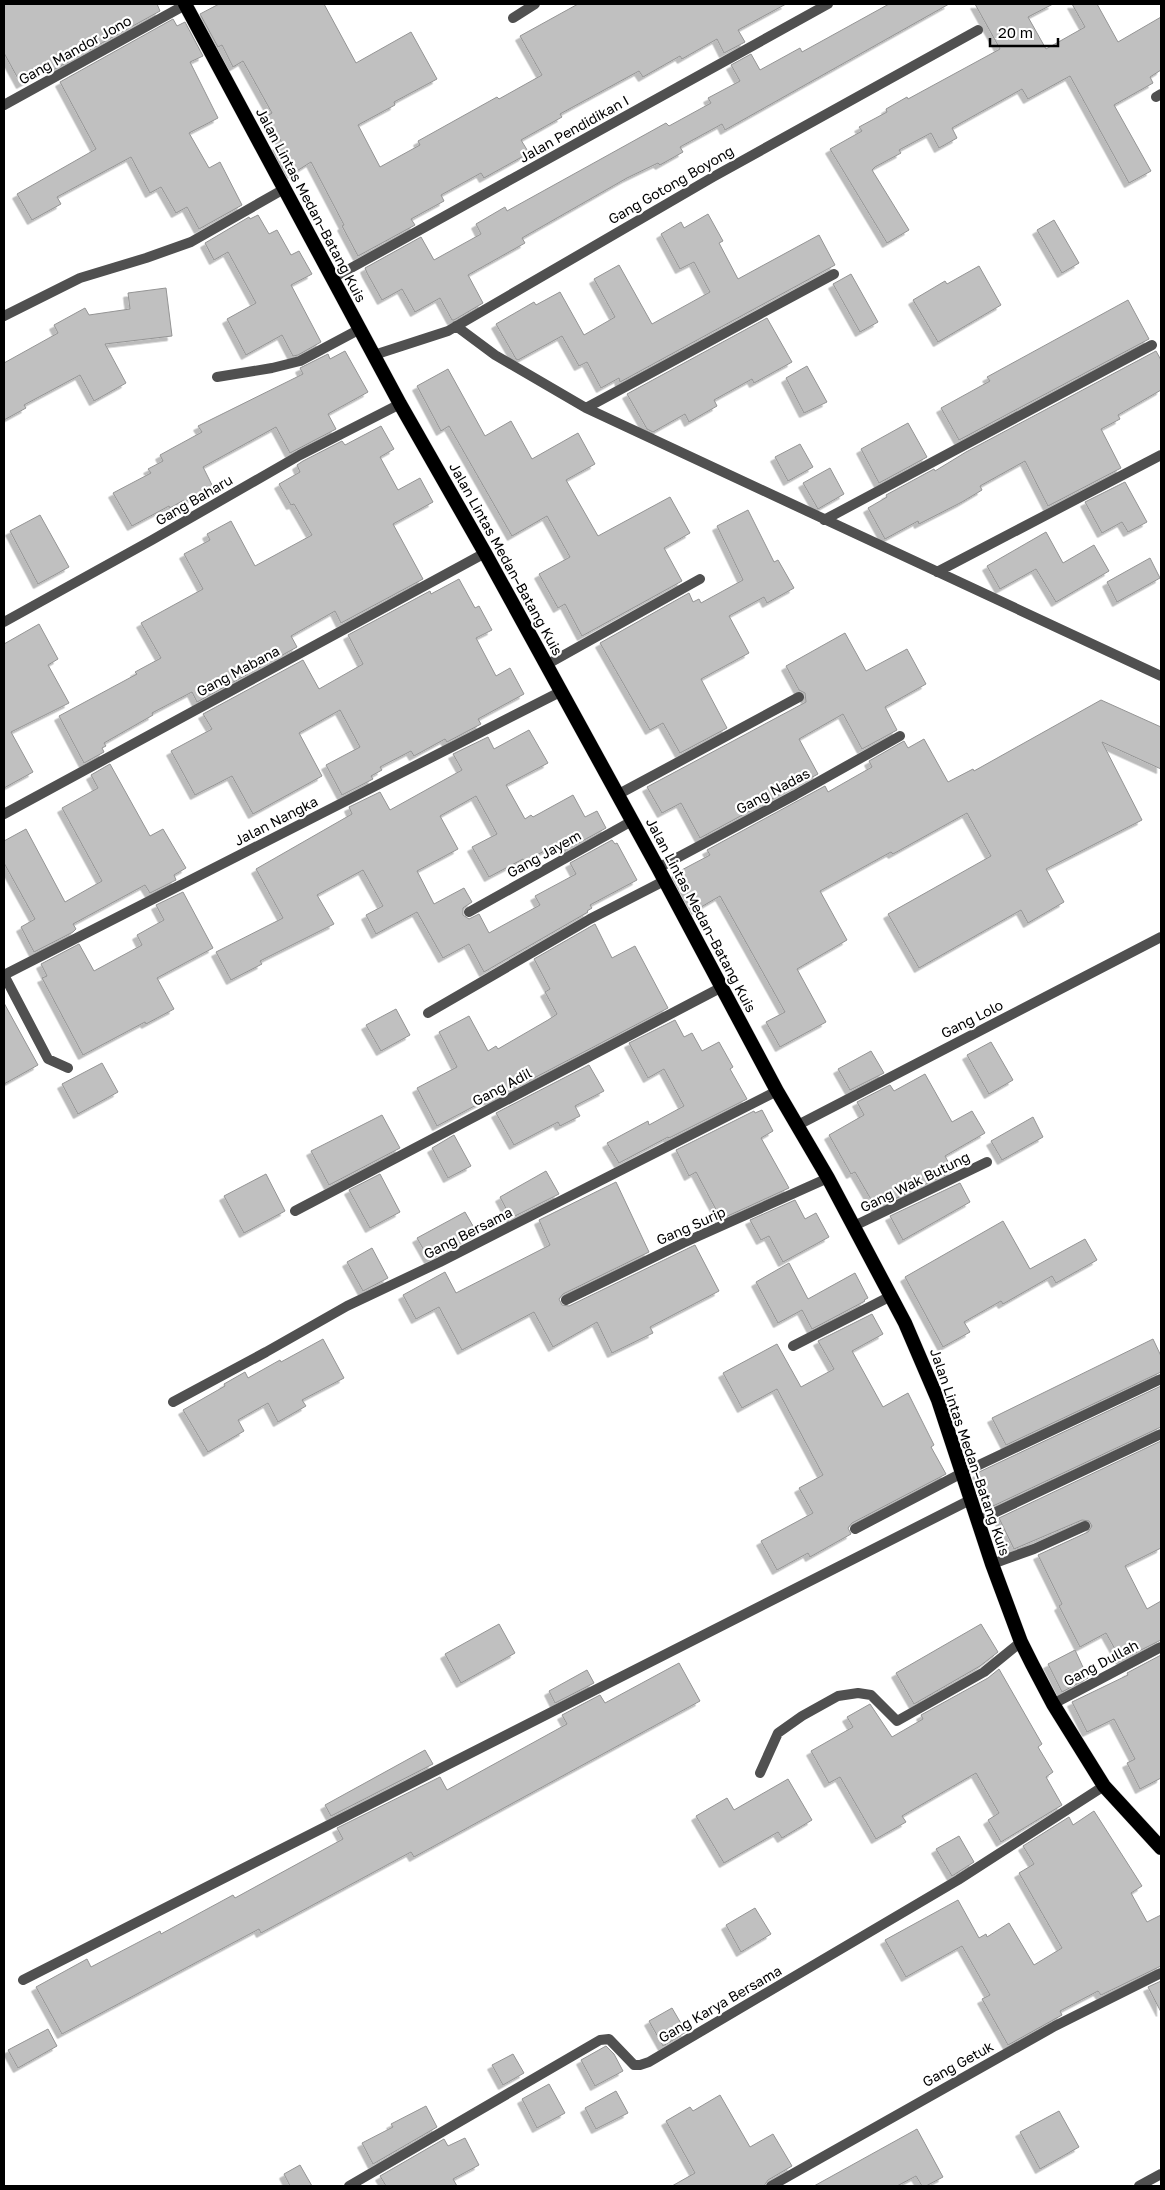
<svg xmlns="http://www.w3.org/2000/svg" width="1165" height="2190" font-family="'Golos Text',sans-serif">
  <defs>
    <filter id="shadow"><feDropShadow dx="-4.5" dy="4.5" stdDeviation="0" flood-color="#0004"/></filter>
  </defs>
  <rect width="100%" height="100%" fill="#fff"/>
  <path fill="#c0c0c0" stroke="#949494" filter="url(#shadow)" d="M4 4H157L160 11 53 70 52 67 21 84 4 53Z
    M219 4H324L356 63 411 32 437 79 394 102 395 105 358 125 380 167 420 145 418 141 497 97 499 99 542 75 520 36 578 4H786L738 30 745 42 724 53 717 39 682 59 680 56 643 77 639 71 560 114 562 117 521 140 529 153 484 178 481 173 441 195 444 201 411 219 415 225 358 256 342 226 344 225 311 162 292 174 275 147 282 143 267 116 272 113 243 61 233 67 222 45 218 47 200 14Z
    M889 4H949L725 130 722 124 680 147 683 152 660 165 658 163 627 178 522 238 525 243 468 275 483 303 454 320H452L440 298 415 312 402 289 382 300 367 273 365 268 421 237 434 260 481 234 476 224 505 207 507 211 666 123 669 126 711 103 708 98 740 81 731 65 751 54 760 70 800 48 802 52Z
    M975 4H1053L1028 17 1046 49 1085 27 1072 4H1097L1118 42 1161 17V70L1150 77 1153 83 1114 105 1151 171 1129 183 1070 76 1028 99 1022 89 952 128 957 138 939 148 931 133 899 150 901 153 875 167 872 170 909 230 887 243 830 149 862 131 859 127 887 112 886 109 907 97 908 99 1000 49Z
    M173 19 177 26 185 22 203 56 190 62 218 118 189 133 209 168 220 162 242 205 199 229 187 207 176 213 161 187 150 193 131 157 57 197 61 204 32 220 17 194 96 149 60 82Z
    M708 214 723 241 719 243 738 279 819 235 835 265 620 382 619 378 601 388 587 362 579 366 562 336 518 360 516 359 496 324 534 302 536 305 560 292 584 335 615 317 594 279 619 265 652 324 710 292 694 262 680 269 661 234 681 222 684 228Z
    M258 215 269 234 277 230 291 255 299 251 312 274 291 285 321 342 298 355 293 356 282 335 246 355 227 319 256 303 228 252 214 260 205 243 249 217 250 219Z
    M1054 220 1079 263 1062 273 1037 230Z
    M979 266 1001 305 938 342 913 300 945 281 947 284Z
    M851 274 878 322 860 332 833 284Z
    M166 288 172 336 105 344 126 383 94 401 80 375 24 405 26 408 4 420V363L58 333 54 325 85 308 89 315 130 309 128 293Z
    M1128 300 1149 339 959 440 941 408 990 381 987 377Z
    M767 318 792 362 754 383 752 379 714 400 717 406 689 422 685 414 653 432 647 429 627 394Z
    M345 351 368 392 328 414 336 429 290 453 276 427 203 467 213 487 185 502 184 500 170 508 169 506 132 526 113 493 151 473 148 469 163 461 160 455 202 432 198 426 303 374 300 368 328 354 330 359Z
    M1156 351 1161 360V390L1118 415 1120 419 1101 429 1121 468 1048 506 1025 461 980 486 982 490 962 502 919 524 918 521 885 539 868 508 887 497 886 495 934 469 935 471 966 452Z
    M807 366 827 402 804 413 786 378Z
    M448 369 485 436 511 421 532 459 578 433 595 464 566 480 598 536 670 497 690 533 664 548 682 581 582 636 565 604 558 608 539 574 570 557 547 516 512 536 449 426 441 431 417 386Z
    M908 423 927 457 879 483 861 449Z
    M381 426 394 449 380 457 398 490 420 478 433 502 393 524 423 579 341 623 335 611 291 636 297 647 197 702 192 692 152 713 153 715 104 743 106 746 102 748 104 752 84 763 59 716 137 674 135 672 161 658 141 623 203 589 184 554 210 540 207 534 231 521 255 566 312 535 294 504 291 505 279 484 300 472 297 465 303 461 342 441 345 445Z
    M800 444 813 467 788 481 775 457Z
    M830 468 844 494 818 509 803 483Z
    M1125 482 1147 522 1128 532 1122 522 1102 533 1085 502Z
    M748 510 774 562 778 560 794 588 767 603 764 597 729 616 749 653 701 679 727 728 680 753 663 723 650 730 600 643 689 593 693 602 699 599 701 603 743 580 717 526Z
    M40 515 69 567 38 584 10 531Z
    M1046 532 1063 563 1094 545 1109 571 1056 602 1036 569 1000 589 987 566Z
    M1150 558 1160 578 1117 602 1107 582Z
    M459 579 475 608 479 606 492 630 476 638 496 676 510 668 524 694 478 719 481 724 447 742 445 739 414 756 411 751 380 767 382 770 371 776 373 779 342 795 326 765 360 747 340 710 299 733 322 776 253 814 232 776 195 795 171 751 212 729 203 714 303 660 319 689 363 664 348 635 430 591 431 594Z
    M39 624 58 659 48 665 69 703 11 732 33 772 4 788V644Z
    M845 633 866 671 907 649 926 684 885 707 897 730 862 749 843 714 799 739 818 774 700 838 681 803 662 813 647 787 806 702 805 693 799 690 786 666Z
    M1101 700 1161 727V769L1102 742 1142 820 1046 869 1064 902 1028 923 1021 910 919 968 888 914 991 856 967 813 893 854 891 852 820 891 847 940 797 969 826 1022 780 1047 766 1022 785 1012 720 896 696 910 676 873 710 855 707 850 825 786 828 792 872 767 869 761 904 741 908 748 924 739 948 782 973 769 974 771Z
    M529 730 548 763 506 785 525 819 531 815 533 817 573 795 585 817 597 811 606 828 564 851 559 843 524 862 523 859 489 877 472 847 497 834 476 796 440 816 458 849 417 871 434 904 464 888 472 902 463 908V915L469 919 479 914 489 933 540 905 535 896 576 874 570 863 612 840 615 844 617 843 637 880 590 905 592 908 587 911 588 912 484 972 469 944 443 958 417 912 376 934 366 915 383 906 363 870 317 895 334 924 260 961 262 964 231 980 216 952 283 918 256 869 352 814 349 807 380 792 390 810 462 770 453 754 488 737 494 749Z
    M110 764 150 836 163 829 186 868 174 875 176 880 150 893 145 885 73 924 76 929 73 932 34 952 21 927 35 919 4 863V841L26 829 65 902 102 881 62 808 98 788 91 775Z
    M183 892 213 948 157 978 174 1009 146 1024 145 1022 83 1055 42 978 47 976 41 964 79 944 94 971 142 945 137 935 164 920 156 905Z
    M595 924 612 958 635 946 668 1008 490 1101 489 1100 482 1102 437 1126 417 1088 457 1067 439 1032 469 1016 488 1051 496 1046 498 1049 548 1020 557 1014 545 992 550 989 534 959Z
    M4 1003 38 1065 4 1084Z
    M396 1009 410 1035 381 1051 366 1025Z
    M675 1020 684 1037 692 1033 702 1051 719 1042 733 1067 730 1069 747 1099 669 1138 668 1137 619 1163 607 1143 648 1121 649 1125 684 1106 664 1069 648 1078 629 1043Z
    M991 1042 1013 1080 989 1094 967 1055Z
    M871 1051 884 1073 850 1090 838 1069Z
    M102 1063 118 1092 78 1114 62 1084Z
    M589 1065 604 1091 575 1106 580 1116 560 1126 558 1122 514 1145 496 1113Z
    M925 1074 952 1122 972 1111 985 1133 945 1156 953 1171 876 1208 855 1172 851 1174 829 1135 864 1115 857 1102 890 1085 894 1091Z
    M762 1110 773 1131 761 1138 789 1188 721 1219 696 1172 689 1176 676 1150 754 1111 755 1113Z
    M382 1115 400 1148 329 1185 311 1151Z
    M1033 1117 1043 1137 1002 1160 991 1141Z
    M454 1135 471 1166 448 1178 432 1148Z
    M546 1171 559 1194 511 1218 500 1197Z
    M266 1174 285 1211 244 1233 224 1196Z
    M380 1174 400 1212 370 1228 349 1190Z
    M616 1182 649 1252 563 1294 559 1299 562 1305 569 1306 695 1245 719 1291 650 1327 653 1333 612 1353 597 1322 553 1347 534 1312 462 1350 439 1307 416 1319 403 1295 445 1272 456 1293 550 1245 539 1220Z
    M960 1183 970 1202 903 1240 890 1216Z
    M795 1200 805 1219 816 1213 829 1237 783 1262 769 1236 761 1240 750 1220Z
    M465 1212 477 1233 429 1259 417 1238Z
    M1003 1221 1030 1269 1085 1239 1097 1260 1056 1283 1052 1276 1003 1304 1001 1301 964 1322 970 1332 943 1347 905 1277Z
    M372 1248 388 1278 363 1291 347 1262Z
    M789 1263 808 1299 855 1273 868 1298 864 1300 865 1301 812 1329 802 1310 778 1323 756 1282Z
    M872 1314 883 1334 852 1351 883 1407 908 1393 934 1445 931 1447 946 1474 852 1523 848 1528 851 1534 810 1557 808 1553 777 1570 761 1541 813 1513 799 1488 823 1475 777 1389 742 1408 723 1373 777 1344 801 1387 834 1369 818 1341Z
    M323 1339 344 1378 302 1400 306 1406 278 1422 268 1403 238 1420 244 1431 208 1452 183 1410 225 1386 224 1384 245 1372 248 1378 280 1360 281 1362Z
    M1153 1339 1161 1356V1372L1006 1445 992 1418Z
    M1161 1386V1427L993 1506 977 1473Z
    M1161 1441V1548L1125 1566 1147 1609 1161 1601V1640L1121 1660 1106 1633 1080 1647 1059 1606 1062 1604 1038 1555 1088 1532 1092 1526 1089 1521 1082 1520 1014 1549 999 1518Z
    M499 1624 515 1653 461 1683 445 1654Z
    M981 1624 998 1652 980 1666 914 1704 896 1673Z
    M1075 1650 1088 1678 1062 1692 1048 1664Z
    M1161 1655V1778L1140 1789 1127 1763 1135 1759 1114 1719 1087 1732 1072 1702 1128 1675 1127 1673Z
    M679 1663 700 1701 414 1857 411 1852 261 1933 259 1929 62 2034 36 1987 87 1959 91 1967 160 1931 161 1934 233 1895 235 1898 343 1839 337 1828 440 1777 447 1790 567 1724 562 1715 600 1695 605 1703Z
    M999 1669 1042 1744 1038 1747 1053 1772 1046 1777 1062 1805 1001 1842 988 1820 999 1813 976 1773 902 1816 906 1822 876 1839 840 1777 829 1783 811 1751 853 1727 847 1717 870 1704 892 1737 923 1719 921 1715 988 1678Z
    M587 1670 594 1683 555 1703 549 1691Z
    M425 1750 433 1764 331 1816 325 1805Z
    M788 1779 812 1820 782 1838 778 1832 724 1863 696 1816 727 1798 734 1810Z
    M1094 1811 1142 1886 1131 1893 1147 1922 1161 1915V1966L1101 1995 1098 1991 1060 2011 1062 2015 1008 2045 982 1999 990 1995 962 1946 906 1977 885 1940 958 1900 979 1938 986 1934 987 1937 1009 1923 1034 1965 1062 1948 1019 1873 1034 1864 1023 1846 1069 1817 1073 1825Z
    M959 1836 974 1862 952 1876 936 1849Z
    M755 1908 771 1934 741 1952 726 1925Z
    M1161 1981V2012L1148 1987Z
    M672 2008 686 2032 663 2046 649 2021Z
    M48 2029 57 2046 18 2068 8 2050Z
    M606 2046 614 2054 623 2071 595 2086 581 2060Z
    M513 2054 524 2073 503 2085 492 2065Z
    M549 2084 565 2113 537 2128 522 2099Z
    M616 2091 628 2113 596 2129 585 2108Z
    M720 2095 750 2147 773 2134 792 2166 768 2180 764 2186H672L695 2173 666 2121 690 2107 693 2111Z
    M426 2106 437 2127 373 2164 362 2143 393 2127 391 2124Z
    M1059 2111 1079 2147 1040 2169 1020 2132Z
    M917 2129 943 2177 926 2186H922L916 2176 897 2186H814Z
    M465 2138 479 2165 453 2179 457 2186H386L380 2176 444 2139 448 2146Z
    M300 2165 312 2186H290L284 2174Z"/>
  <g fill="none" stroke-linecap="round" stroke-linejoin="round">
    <g stroke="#dbdbdb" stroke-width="15">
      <path id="trunk" d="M185 4 400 404 485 553 658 868 777 1091 828 1178 905 1323 938 1400 992 1564 1021 1642 1032 1664 1053 1704 1104 1786 1161 1848"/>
    </g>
    <path stroke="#505050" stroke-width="10" d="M217 377 272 368 300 361 360 329
      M793 1346 891 1296
      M23 1980 970 1500"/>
    <path stroke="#505050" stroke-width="10" d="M513 18 535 4
      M1156 97 1161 94
      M4 105 185 5
      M333 278 828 4
      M4 316 80 278 146 258 191 242 284 189
      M456 326 495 355 586 408 1161 676
      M374 355 448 331 713 177 978 30
      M586 408 834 274
      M824 520 1152 345
      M937 572 1161 455
      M4 622 152 540 300 455 400 404
      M546 665 700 579
      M617 795 799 697
      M4 814 485 553
      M658 868 795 795 900 736
      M469 912 632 821
      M4 975 560 692
      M4 975 48 1059 68 1068
      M428 1013 590 919 664 881
      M796 1126 1161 937
      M295 1211 722 987
      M854 1226 987 1162
      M566 1300 683 1243 828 1178
      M173 1402 266 1352 347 1306 440 1262 777 1091
      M977 1521 1161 1434
      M855 1529 962 1473 1161 1379
      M992 1564 1034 1549 1085 1526
      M1053 1704 1161 1647
      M760 1773 778 1733 802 1716 838 1696 858 1693 871 1695 897 1721 984 1672 1021 1642
      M349 2186 600 2040 609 2039 634 2065H640L649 2062 958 1880 1104 1786
      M771 2186 1055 2026 1161 1973
      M1139 2186 1161 2174"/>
    <use href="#trunk" stroke="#000" stroke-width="14"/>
  </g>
  <g text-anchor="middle" stroke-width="4.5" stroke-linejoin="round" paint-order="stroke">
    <g font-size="14" fill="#000" stroke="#fff">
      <text transform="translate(75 50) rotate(-29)" y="5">Gang Mandor Jono</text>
      <text transform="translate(574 129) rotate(-29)" y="5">Jalan Pendidikan I</text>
      <text transform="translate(671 185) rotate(-30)" y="5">Gang Gotong Boyong</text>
      <text transform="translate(311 205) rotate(62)" y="5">Jalan Lintas Medan–Batang Kuis</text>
      <text transform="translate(194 500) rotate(-30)" y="5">Gang Baharu</text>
      <text transform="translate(506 559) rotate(61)" y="5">Jalan Lintas Medan–Batang Kuis</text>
      <text transform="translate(238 671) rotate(-28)" y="5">Gang Mabana</text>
      <text transform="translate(773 791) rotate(-28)" y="5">Gang Nadas</text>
      <text transform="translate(276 821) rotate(-27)" y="5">Jalan Nangka</text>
      <text transform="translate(544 854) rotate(-29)" y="5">Gang Jayem</text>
      <text transform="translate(701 915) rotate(62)" y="5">Jalan Lintas Medan–Batang Kuis</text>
      <text transform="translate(972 1019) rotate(-27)" y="5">Gang Lolo</text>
      <text transform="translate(502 1087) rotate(-28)" y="5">Gang Adil</text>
      <text transform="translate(915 1182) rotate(-26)" y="5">Gang Wak Butung</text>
      <text transform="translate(691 1226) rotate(-24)" y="5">Gang Surip</text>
      <text transform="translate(468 1233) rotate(-27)" y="5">Gang Bersama</text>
      <text transform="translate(970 1452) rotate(71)" y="5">Jalan Lintas Medan–Batang Kuis</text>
      <text transform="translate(1101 1663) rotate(-28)" y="5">Gang Dullah</text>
      <text transform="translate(720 2004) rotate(-30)" y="5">Gang Karya Bersama</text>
      <text transform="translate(958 2064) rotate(-29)" y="5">Gang Getuk</text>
    </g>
  </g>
  <rect width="1165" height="2190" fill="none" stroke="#000000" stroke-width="10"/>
  <path d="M990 38v8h68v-8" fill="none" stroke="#000000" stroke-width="2.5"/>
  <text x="998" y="38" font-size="15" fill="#000000" stroke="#ffffff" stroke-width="4" paint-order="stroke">20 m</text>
</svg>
